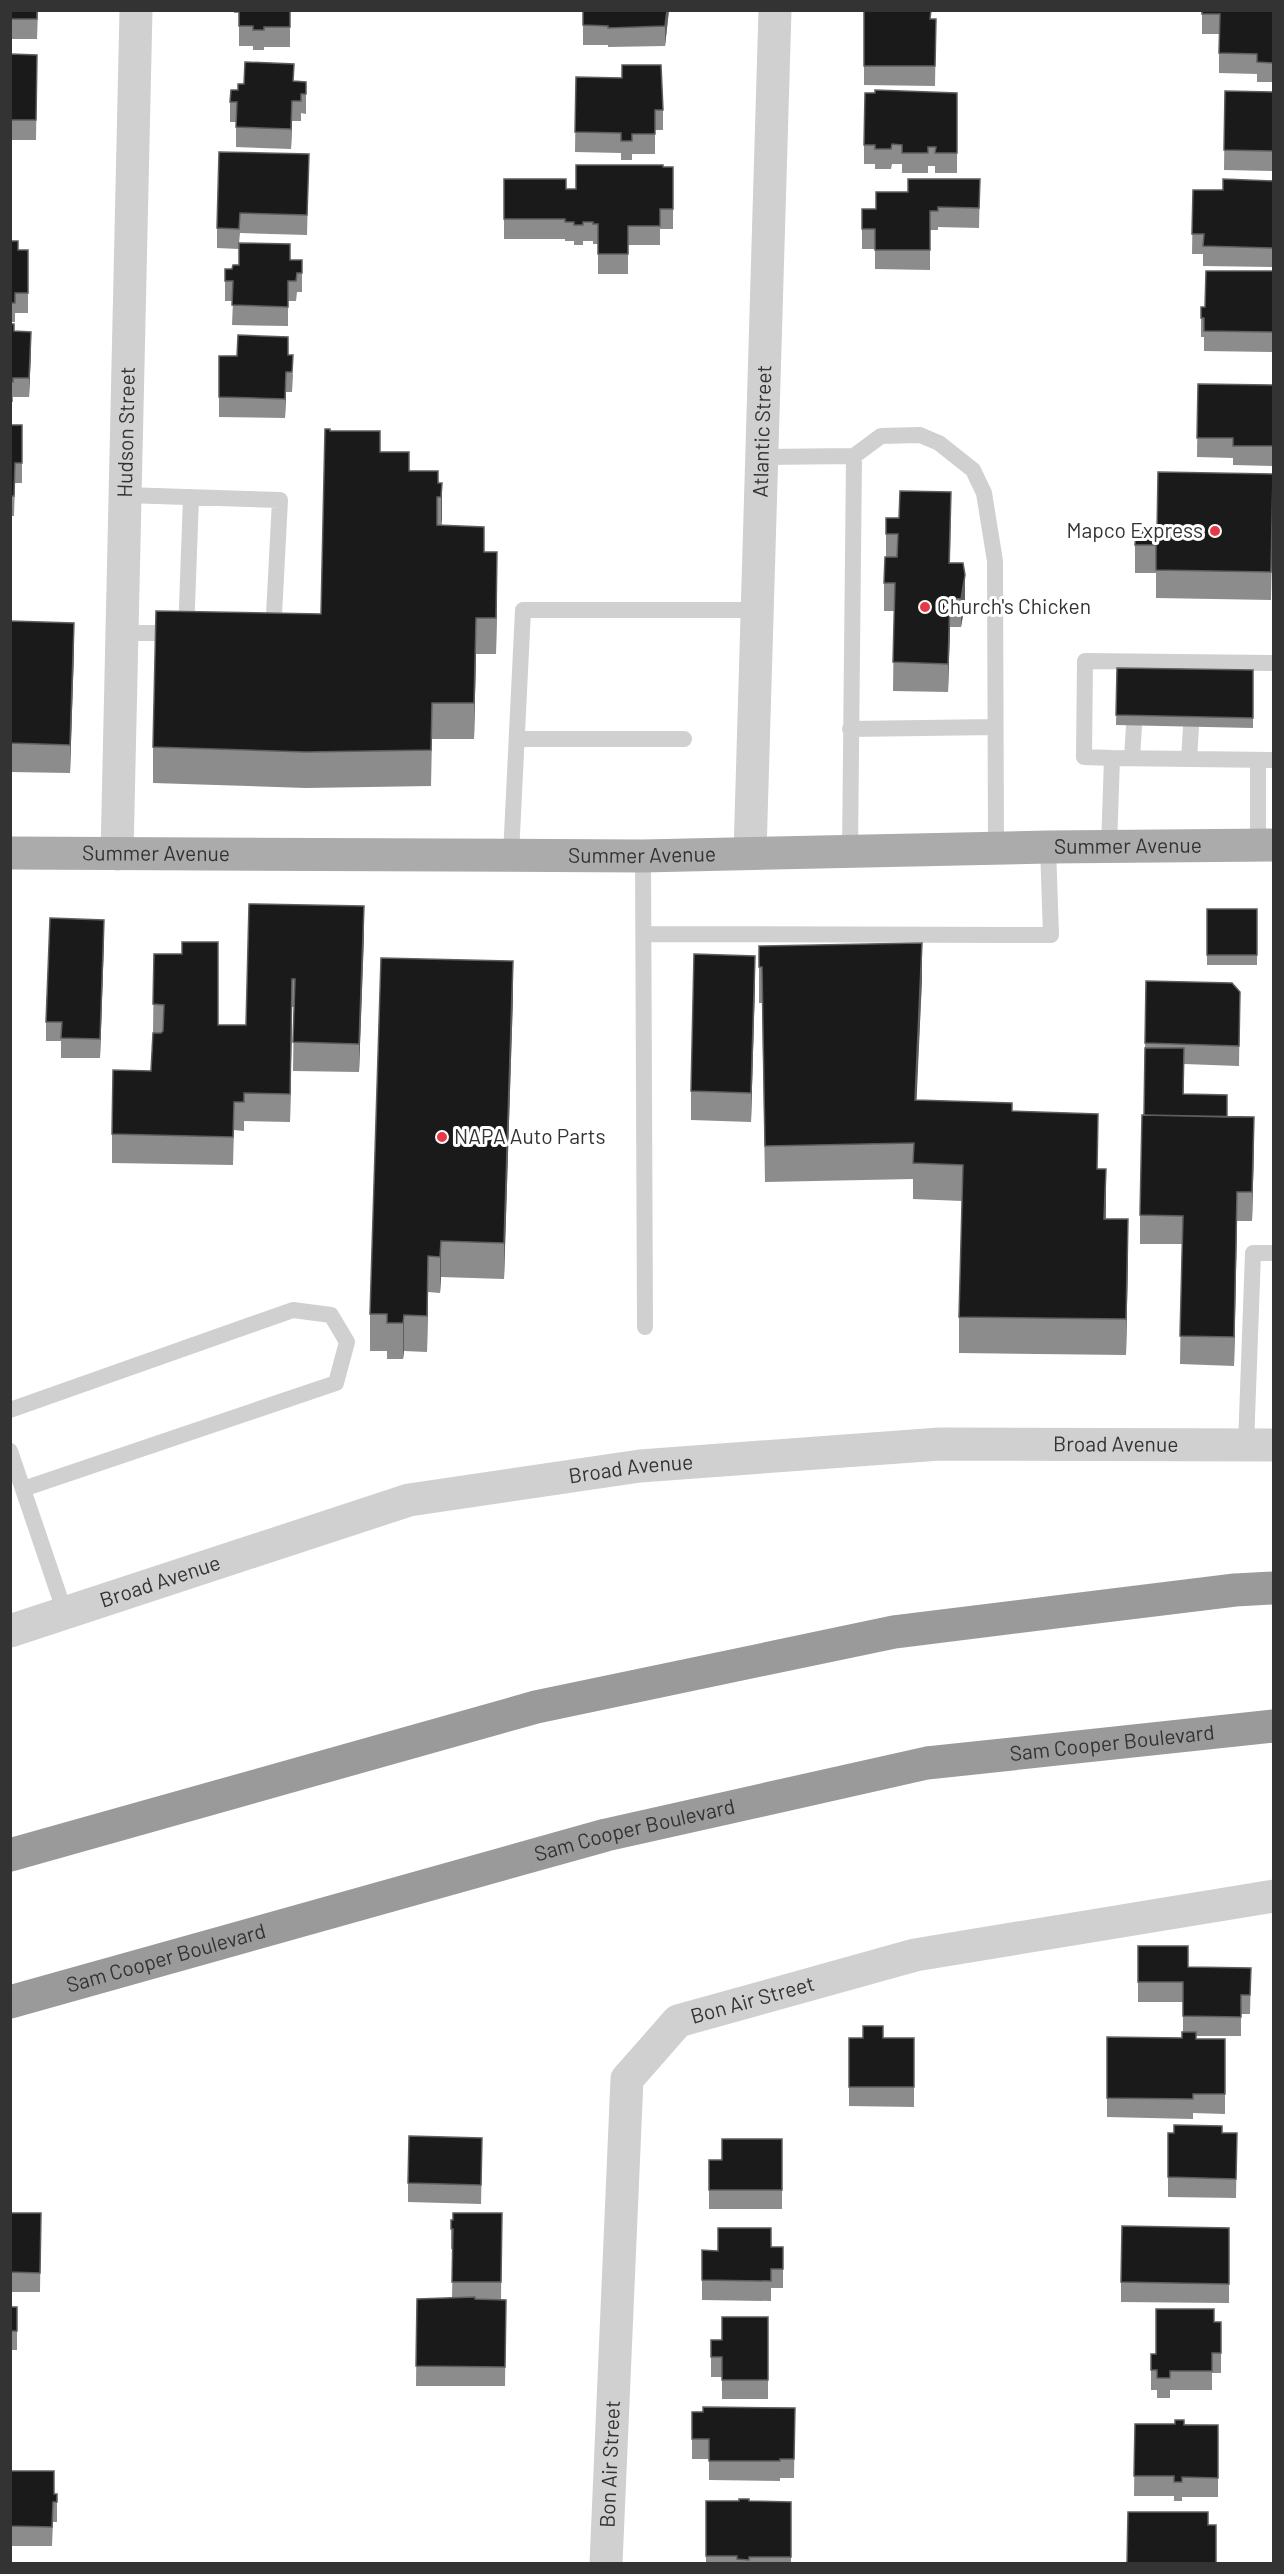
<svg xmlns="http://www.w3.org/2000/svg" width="1284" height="2574" font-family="Barlow,sans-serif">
  <rect width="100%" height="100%" fill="#fff"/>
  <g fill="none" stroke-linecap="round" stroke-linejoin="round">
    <path stroke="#d0d0d0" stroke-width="16" d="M762 457 854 456 881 436 920 435 939 443 973 470 984 493 995 561 996 848
      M125 495 280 500 273 634
      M122 633H178
      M186 634 191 497
      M850 729 995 727
      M517 739H684
      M1112 758 1274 760
      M1132 758 1134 726
      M1189 759 1191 727
      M1258 760V845
      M1109 846 1112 758 1084 757 1085 661 1274 663
      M850 851 854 456
      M511 855 523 610H757
      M643 856 645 1327
      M644 934 1051 935 1048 847
      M10 1410 293 1310 331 1315 347 1342 336 1383 23 1489
      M1246 1445 1253 1253H1274
      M10 1451 65 1613"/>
    <g stroke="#d0d0d0" stroke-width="33">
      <path id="s1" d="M750 853 775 10"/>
      <path id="s2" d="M117 854 136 10"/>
      <path id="s3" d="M10 1631 409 1500 640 1466 940 1444 1274 1445"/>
      <path id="s4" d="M606 2564 627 2079 678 2021 915 1955 1274 1896"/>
    </g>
    <path stroke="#ababab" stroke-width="33" id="s5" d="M10 853 643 856 1048 847 1274 845"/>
    <g stroke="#9a9a9a" stroke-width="33">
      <path d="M10 1855 536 1707 894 1632 1235 1590 1274 1588"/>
      <path id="s6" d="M10 2002 606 1835 927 1763 1274 1726"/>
    </g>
  </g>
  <path fill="#8c8c8c" d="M10 10H38L37 39H10Z
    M234 10H290V47H264V50H253V46H239V13H234Z
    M583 10H669L665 46 608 47V45H583Z
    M1202 10H1274V82H1257V74L1219 73V34H1202Z
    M931 19H936L935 86 864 85V66Z
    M10 54 37 55 36 140H10Z
    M576 77 663 110V130H655V154H632V160H621V153L575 152Z
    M294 81 306 82V114L301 113V121H292L291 149 236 147V122H230V102L238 90Z
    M1225 91 1274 92V171L1224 170Z
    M957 93V173H935V166H928V173H902V164H892L891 169H875V164H864V145Z
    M309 154 307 235 240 233 239 243 290 260H302V292H297L296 301H288V326L232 325 233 301H225V269H232L239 265V249L217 248V228Z
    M663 167H673V229H660V245H628V274H598V244H593V241H583V245H574V241H565V239H504V179L566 189H576Z
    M980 179 979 228 938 227V230H930V270L875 269V249H862V209H876L908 192Z
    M1274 181V267L1203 266V254H1192L1193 190H1223Z
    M10 241 18 250H28V313H15V322H10Z
    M1274 271V352L1204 351V337H1201V307H1205Z
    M10 324 14 331 31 352 29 397H13V402H10Z
    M288 355 293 375 292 392H286L285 418 219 417V356Z
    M1198 384 1274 385V466L1233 465V458L1197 457Z
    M10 425H22V483H15L14 516H10Z
    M330 431 380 452 409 471 438 483H442L441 525 484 552 497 589 496 654H476L474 739H432L431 786 306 788 153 783V747L321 614Z
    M1273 503 1271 600 1156 598V573H1135V545L1157 531Z
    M886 518 951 521 950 563 965 604 961 627H950L948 692 893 691 894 611H884V583L886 557Z
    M10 621 74 651 70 773 10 772Z
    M1117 668 1253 670V728L1116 725Z
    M249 904 364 935 359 1072 293 1071 294 1007H292L290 1122 244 1121V1131L234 1130 233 1165 112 1163V1134L151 1071 161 1033H153L154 954 218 1025H246Z
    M1207 909H1257V965H1207Z
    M104 939 100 1058H61V1041H46V1022Z
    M759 946 922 979 916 1100 1012 1111 1097 1169 1106 1205V1219L1128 1255 1126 1355 959 1353V1317L962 1201 913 1199V1179L765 1182 762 1003H759Z
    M1146 981 1240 992 1239 1066 1184 1064V1094L1227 1117 1254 1146 1252 1221H1237L1234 1366 1180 1364 1182 1244H1140V1215L1144 1115Z
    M755 984 751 1122 691 1120V1091Z
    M513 997 504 1279 441 1277 440 1293 428 1292 427 1352 404 1351 403 1359H387V1351H370V1314Z
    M1138 1946 1188 1967 1251 1968 1250 2014H1241V2036H1196V2039H1225V2114L1193 2113V2119L1107 2117V2037L1182 2038 1183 2032V2002H1138Z
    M849 2038H914V2107L849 2106Z
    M1222 2133H1237L1236 2198 1168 2197V2177Z
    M782 2139V2209H709V2160H722Z
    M482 2157 481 2204 408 2202V2183Z
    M10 2213H41L40 2292H10Z
    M502 2213 501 2300H506L505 2386H416L417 2299 452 2298 453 2249H451V2220Z
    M1229 2228V2303L1121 2302V2282Z
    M771 2247H783V2288H771V2301L702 2300V2250L718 2251Z
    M10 2307H17V2350H11Z
    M768 2317V2399H722V2377H711V2340H722Z
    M1214 2322H1221V2373H1212V2390H1170V2398H1157V2390H1151V2354H1156Z
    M795 2408 794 2478H780V2481L709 2480V2459H692V2412Z
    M1135 2424 1218 2425V2497H1182V2501H1174V2496H1134Z
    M10 2471 54 2494H57V2522H53L52 2546H10Z
    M706 2501 791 2502V2564H706Z"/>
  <path fill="#5f5f5f" d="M667 10H669L665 46V26Z
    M292 101V121L291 149V129Z
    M31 332V352L29 397V378Z
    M286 372V392L285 418V399Z
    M442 483V519L441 533V497Z
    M497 552V589L496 654V618Z
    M965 575V604L961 627V599Z
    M950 598V627L948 692V664Z
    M476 618V654L474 739V703Z
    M74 623V651L70 773V745Z
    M364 906V935L359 1072V1044Z
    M104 920V939L100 1058V1039Z
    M922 943V979L915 1136V1100Z
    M755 956V984L751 1122V1093Z
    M513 961V997L504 1279V1243Z
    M292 979V1007L290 1122V1094Z
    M1254 1117V1146L1252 1221V1192Z
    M1106 1169V1205L1104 1255V1219Z
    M1237 1192V1221L1234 1366V1337Z
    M1128 1219V1255L1126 1355V1319Z
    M441 1241V1277L440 1293V1257Z
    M428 1256V1292L427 1352V1316Z
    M404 1315V1351L403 1359V1323Z"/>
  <path fill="#1a1a1a" stroke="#5f5f5f" stroke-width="1.5" d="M10 10H37V19H10Z
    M239 10H290V27H264V30H253V26H239Z
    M583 10H667L665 26 608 28V26L583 25Z
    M864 10H931L930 19H936L935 66H864Z
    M1202 10H1274V63L1257 62V54L1219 53 1220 14H1202Z
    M10 54 37 55 36 120H10Z
    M245 62 294 64 293 81 306 82V94H301V101H292L291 129 236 127 237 102H230L231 90H238V84H244Z
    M622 65H661L663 110H655V134H632V141H621V133L575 132 576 77 622 78Z
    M875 90 957 93V153H935L936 147H928V153H902V145L892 144 891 149H875V145H864L865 93H875Z
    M1225 91 1274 92V151L1224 150Z
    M219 152 309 154 307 215 240 213 239 229 217 228Z
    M576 165H663V167H673V209H660V226H628V254H598V224H593V222H583V225H574V222H565V219H504V179H566V189H576Z
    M908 179H980L979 208 938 207V211H930V250H875V229H862V209H876V192H908Z
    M1223 179 1274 181V248L1203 246 1204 234H1192L1193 190H1223Z
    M10 241H18V250H28V293H15V303H10Z
    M239 243 290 244V260H302V273H297L296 281H288V307L232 305 233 281H225V269H232L233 265H239Z
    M1206 271H1274V332L1204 331V318H1201V307H1205Z
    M10 324H14V331L31 332 29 378H13V382H10Z
    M238 335 288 337V355H293L292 372H286L285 399 219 397V356H237Z
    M1198 384 1274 385V446H1233V438H1197Z
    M10 425H22V463H15L14 496H10Z
    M325 429H330V431H380V452H409V471H438V483H442L441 497H437V525L484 527V552H497L496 618H476L474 703H432L431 750 306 752 153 747 156 611 321 614Z
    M1158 472 1273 474 1271 572 1156 570V545H1135L1136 530 1157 531Z
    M900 491 951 492 949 563H963L965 575 961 599 950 598 948 664 893 662 895 583H884L885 557H897L898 534H886V518H899Z
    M10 621 74 623 70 745 10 743Z
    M1117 668 1253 670V718L1116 715Z
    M249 904 364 906 359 1044 293 1042 295 979H292L290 1094 244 1093V1102H234L233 1137 112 1134 113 1070 151 1071 153 1033H161L163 1031 164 1005 153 1004 154 954H182V942H218V1025H246Z
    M1207 909H1257V955H1207Z
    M50 918 104 920 100 1039 61 1038 62 1022H46Z
    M922 943 915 1100 1012 1103V1111L1098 1114 1097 1169H1106L1104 1219H1128L1126 1319 959 1317 963 1165 913 1163 914 1143 765 1146 762 967H759V946Z
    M694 954 755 956 751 1093 691 1091Z
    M381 958 513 961 504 1243 441 1241 440 1257 428 1256 427 1316 404 1315 403 1323H387V1314H370Z
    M1146 981 1232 983 1240 992 1239 1046 1145 1043Z
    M1145 1048H1184L1183 1094 1227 1095V1117L1144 1115Z
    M1142 1115 1254 1117 1252 1192H1237L1234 1337 1180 1336 1183 1216 1140 1215Z
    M1138 1946H1188V1967L1251 1968 1250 1995H1241V2017L1183 2016V1982H1138Z
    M863 2026H883V2038H914V2087H849V2038H863Z
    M1182 2032H1196V2039H1225V2094H1193V2099L1107 2098V2037L1182 2038Z
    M1174 2125 1222 2126V2133H1237L1236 2179 1168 2177V2133H1174Z
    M409 2136 482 2138 481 2185 408 2183Z
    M722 2139H782V2190H709V2160H722Z
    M10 2213H41L40 2273 10 2272Z
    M453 2213H502L501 2282H452L453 2229H451V2220H453Z
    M1122 2226 1229 2228V2284L1121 2282Z
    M718 2228H771V2247H783V2269H771V2281L702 2280V2250L718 2251Z
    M475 2297V2299L506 2300 505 2367 416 2366 417 2299Z
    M10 2307H17V2331H11L10 2362Z
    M1156 2309H1214V2322H1221V2353H1212V2371H1170V2378H1157V2370H1151V2354H1156Z
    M722 2317H768V2380H722V2357H711V2340H722Z
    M703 2407 795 2408 794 2459H780V2461H709V2439H692V2412H703Z
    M1175 2420H1184V2425H1218V2478L1182 2477V2482H1174V2476H1134L1135 2424H1175Z
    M10 2471H54V2494H57V2502H53L52 2527 10 2526Z
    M739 2499H749V2501L791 2502V2557H749V2560L737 2559V2556H706V2501H739Z
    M1128 2512H1208V2525H1216V2564H1127Z"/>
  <g fill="#e63946" stroke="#fff" stroke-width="2">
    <circle cx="1215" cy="531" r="6"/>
    <circle cx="925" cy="607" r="6"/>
    <circle cx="442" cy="1137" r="6"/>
  </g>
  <g text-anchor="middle" stroke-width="6" stroke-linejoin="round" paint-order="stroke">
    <g font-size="21" fill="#333" stroke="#fff">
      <text dy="7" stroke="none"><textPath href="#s2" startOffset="422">Hudson Street</textPath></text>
      <text dy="7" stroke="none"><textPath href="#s1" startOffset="422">Atlantic Street</textPath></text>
      <text dy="7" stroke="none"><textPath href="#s5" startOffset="1118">Summer Avenue</textPath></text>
      <text dy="7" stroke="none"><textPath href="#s5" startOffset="146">Summer Avenue</textPath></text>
      <text dy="7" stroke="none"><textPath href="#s5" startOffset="632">Summer Avenue</textPath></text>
      <text dy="7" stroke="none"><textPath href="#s3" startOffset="1130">Broad Avenue</textPath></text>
      <text dy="7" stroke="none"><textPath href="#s3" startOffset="644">Broad Avenue</textPath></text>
      <text dy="7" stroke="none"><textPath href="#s3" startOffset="158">Broad Avenue</textPath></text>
      <text dy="7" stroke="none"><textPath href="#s6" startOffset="1134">Sam Cooper Boulevard</textPath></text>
      <text dy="7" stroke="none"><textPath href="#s6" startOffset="648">Sam Cooper Boulevard</textPath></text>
      <text dy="7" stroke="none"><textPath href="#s6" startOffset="162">Sam Cooper Boulevard</textPath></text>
      <text dy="7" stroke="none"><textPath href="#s4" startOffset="640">Bon Air Street</textPath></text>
      <text dy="7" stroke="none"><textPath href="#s4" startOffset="100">Bon Air Street</textPath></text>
    </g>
    <g font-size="21" fill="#333" stroke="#fff" text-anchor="start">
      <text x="1203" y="538" text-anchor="end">Mapco Express</text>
      <text x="937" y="614">Church's Chicken</text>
      <text x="454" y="1144">NAPA Auto Parts</text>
    </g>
  </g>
  <rect width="1284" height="2574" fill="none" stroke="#333333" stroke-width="24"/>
</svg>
